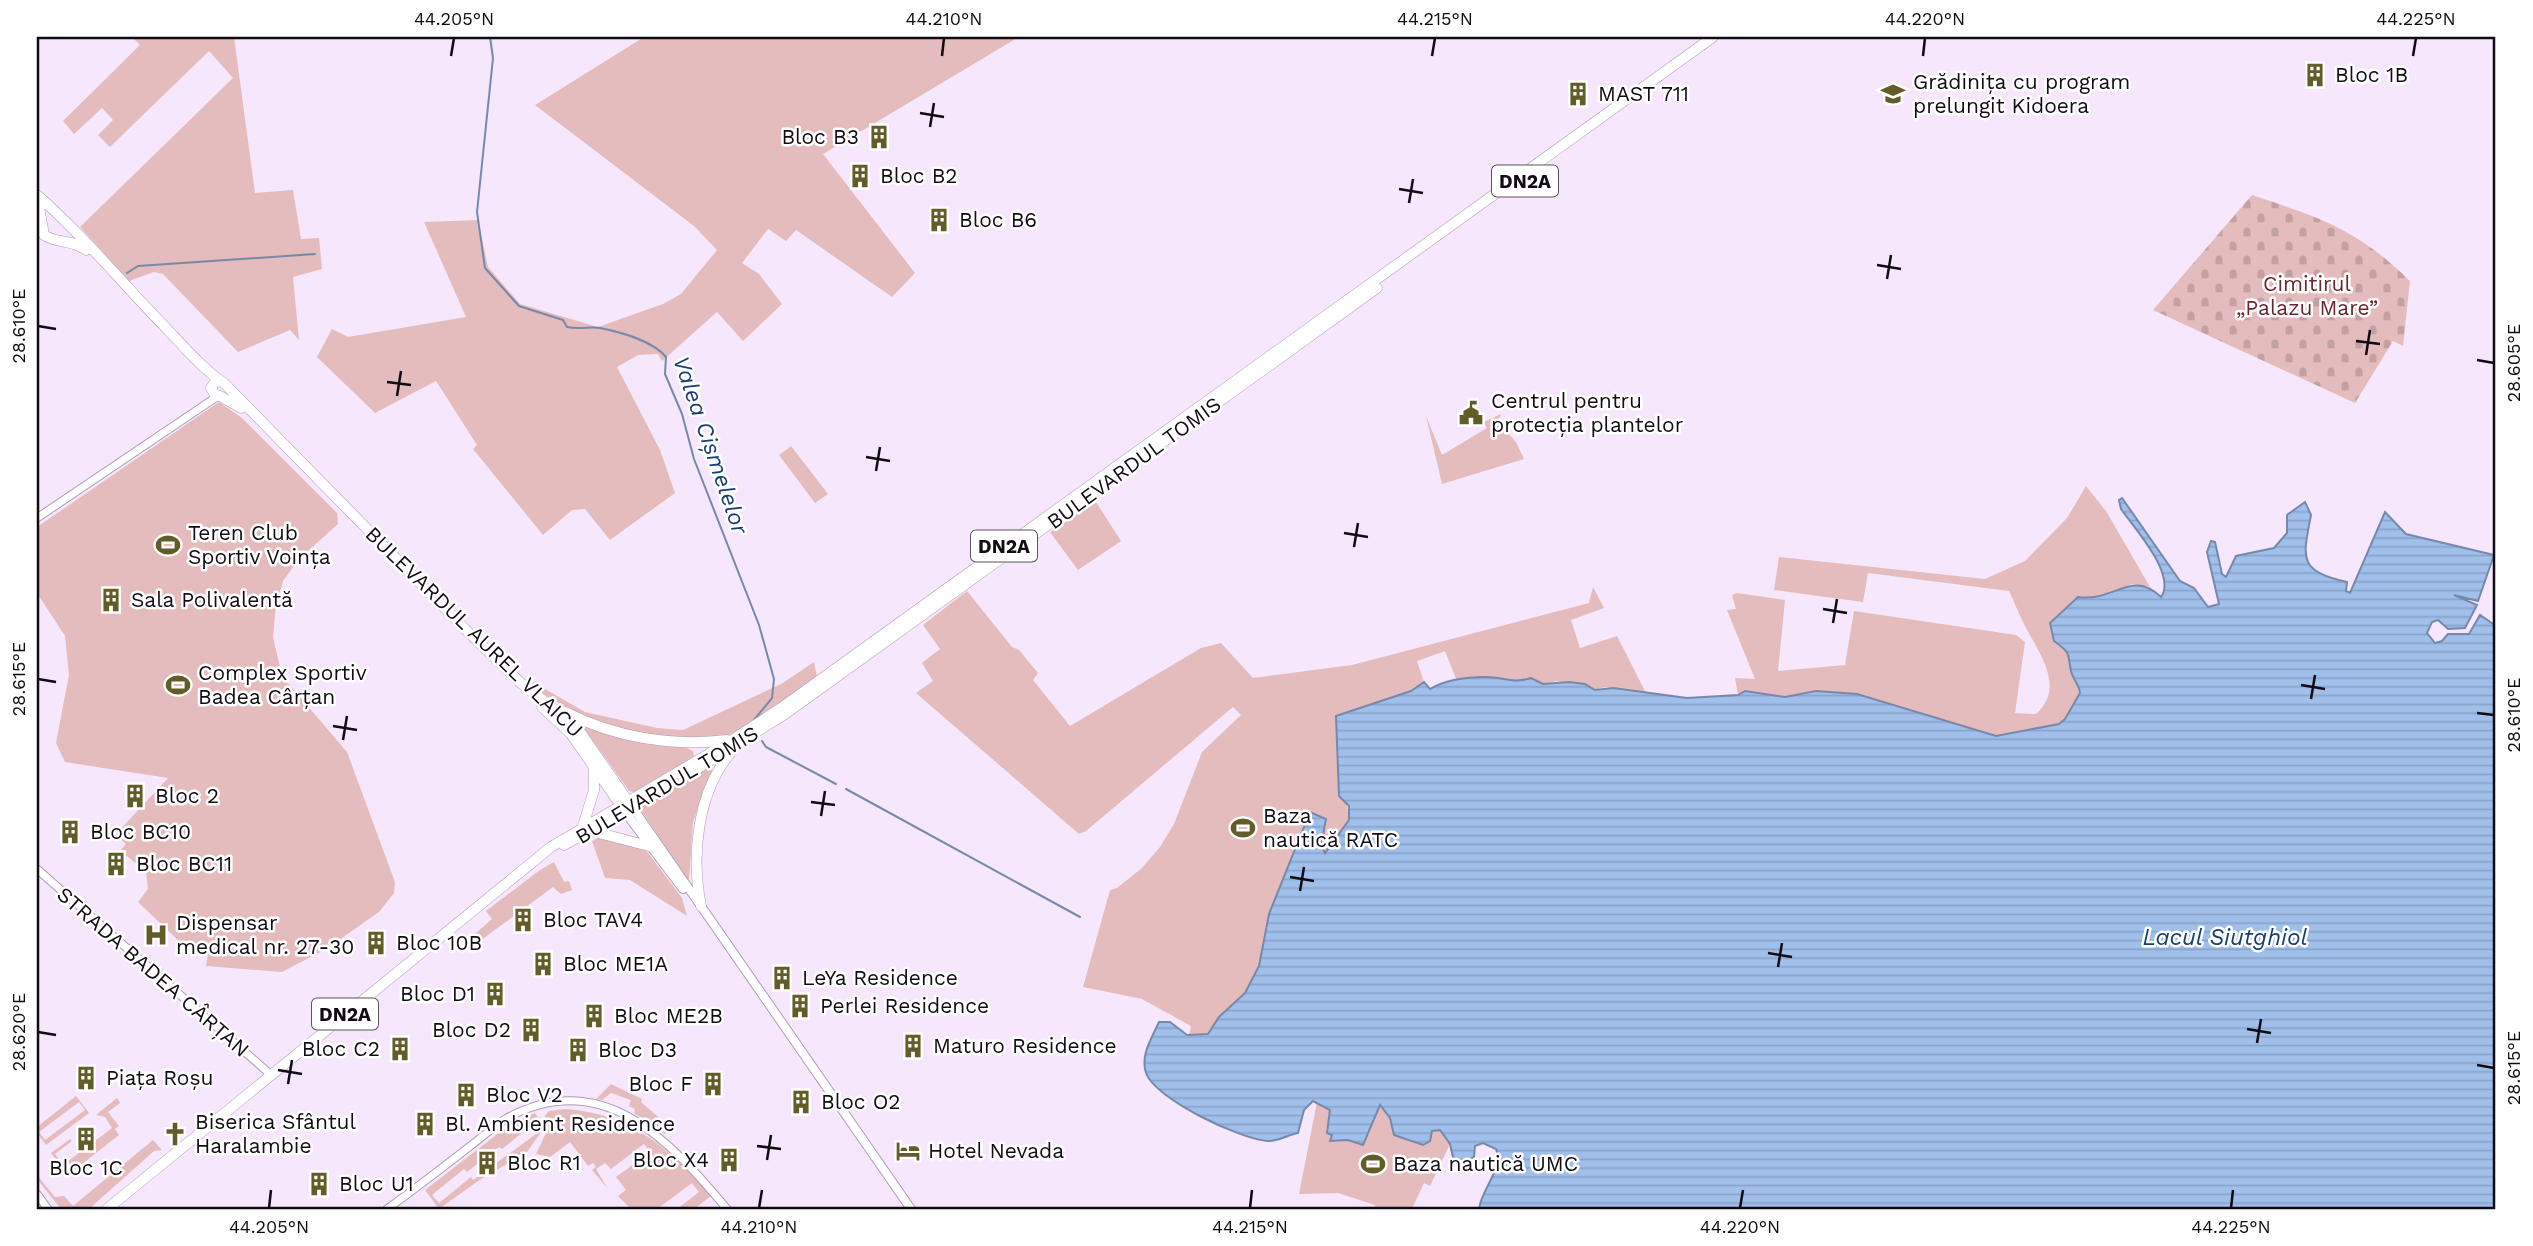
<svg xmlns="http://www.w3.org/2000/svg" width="2533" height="1246" font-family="'Work Sans',sans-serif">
  <defs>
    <pattern id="cemetery-stones" width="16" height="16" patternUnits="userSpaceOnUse" patternTransform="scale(1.75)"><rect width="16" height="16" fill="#e4bcbd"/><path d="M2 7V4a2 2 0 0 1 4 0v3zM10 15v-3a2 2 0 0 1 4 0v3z" fill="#c3a0a2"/></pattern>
    <pattern id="water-rules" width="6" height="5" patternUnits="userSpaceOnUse" patternTransform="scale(1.75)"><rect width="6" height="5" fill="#a1bfeb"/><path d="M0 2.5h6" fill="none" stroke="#8aa3c9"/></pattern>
  </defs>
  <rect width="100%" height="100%" fill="#f6e7fc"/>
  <path fill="#e4bcbd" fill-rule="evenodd" d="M132 37H234L255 193 293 190 301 239 319 238 322 269 293 277 299 340 290 330 238 352 163 274 154 272 129 281 80 227 233 78 209 51 110 147 98 135 113 120 102 108 74 134 63 121 140 45Z
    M644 37H1019L823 154 915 273 892 297 796 230 786 241 768 229 742 263 759 274 782 304 743 341 717 312 662 361 658 354 638 355 617 367 660 450 675 493 610 540 585 509 572 510 543 535 473 449 477 445 436 381 375 413 317 357 332 329 348 337 466 317 424 222 478 220 488 267 520 304 598 327 663 304 681 294 717 250 694 226 535 105Z
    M219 402 242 418 337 513 338 524 299 559 283 581 276 605 273 637 282 676 347 752 395 882 394 893 379 912 326 949 282 972 206 966 209 947 181 943 138 902 148 889 146 871 120 851 126 844 116 834 168 778 65 762 56 743 69 675 65 636 37 593V527Z
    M1501 414 1498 422 1516 442 1524 459 1442 484 1426 416 1442 455 1487 428 1484 422Z
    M791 446 828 494 815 503 779 455Z
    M2086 486 2106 511 2150 587 2132 584 2094 599 2078 597 2062 613 2054 641 2068 651 2080 693 2065 719 2059 724 1996 736 1857 694 1816 691 1784 697 1745 691 1738 695 1735 678 1755 679 1727 610 1736 609 1732 595 1737 593 1785 600 1778 671 1845 665 1854 611 2016 635 2025 642 2015 713 2036 714C2066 687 2039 653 2025 626 2019 615 2015 603 2009 591L1868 573 1863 602 1774 590 1779 557 1985 579 2025 561 2067 518Z
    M1096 502 1121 541 1078 570 1050 532Z
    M1593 587 1604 608 1571 620 1580 648 1617 636 1646 693 1605 687 1595 690 1557 681 1543 684 1531 678C1507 686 1484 675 1457 681L1445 651 1417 661 1424 682 1411 691 1336 716 1349 820 1325 853 1320 845 1326 819 1310 813 1269 914 1259 965 1245 993 1219 1017 1208 1034 1189 1035 1191 1026 1142 999 1083 987 1110 890 1117 888 1142 868 1160 847 1174 824 1202 752 1241 715 1233 707 1086 831 1079 834 916 693 933 681 922 663 940 649 923 625 967 591 1012 647 1019 650 1038 673 1033 680 1070 726 1201 648 1221 643 1253 678 1352 665 1589 603Z
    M814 662 817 677C789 697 759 726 726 736 670 754 578 720 532 686L533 682 585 712 657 728 683 730 783 683Z
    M586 726 687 748 693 751 694 756 636 793 629 791 584 728Z
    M710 763 712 771 693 822 689 881 639 807Z
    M602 836 642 845 682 898 687 916 630 880 605 878 592 841Z
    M554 862 564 882 569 881 572 890 561 894 553 887 473 946 468 940 492 919 486 911 540 870Z
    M611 1084 642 1099 641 1102 671 1128 665 1134 634 1113 635 1109 629 1106 631 1100 611 1093 602 1100 596 1099Z
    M76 1096 89 1113 46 1145 37 1133V1127ZM79 1102 85 1110 45 1140 39 1132Z
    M117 1098 120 1103 108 1112 119 1126 115 1129 119 1135 68 1175 51 1153 70 1139 72 1141 55 1154 63 1165 112 1128 105 1117 96 1115Z
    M1317 1102 1330 1110 1327 1133 1332 1134 1331 1141C1352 1145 1367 1119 1380 1105L1384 1106 1390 1119 1432 1133 1437 1129 1444 1132 1450 1144 1430 1186 1424 1183 1412 1209H1374L1375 1205 1338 1193 1299 1194Z
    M566 1109C633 1114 668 1148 711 1196L694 1209H677L699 1192 692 1183 657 1209H631L618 1196 626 1190 616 1177 650 1152 644 1144 611 1169 605 1163 596 1169 608 1189 592 1170 596 1167 593 1163 588 1166 570 1142 550 1157 536 1154 547 1131 545 1116 549 1111Z
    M535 1113 544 1128 527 1152 478 1181 439 1209 425 1190 509 1125ZM534 1123 540 1131 473 1180 471 1177 439 1203 432 1195 464 1169 467 1172 499 1147 502 1149Z
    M153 1140 162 1150 154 1151 89 1209H61L37 1179V1175L55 1197 64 1196 73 1206Z"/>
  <path fill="url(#cemetery-stones)" d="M2252 195C2321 218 2357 229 2410 281L2403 346 2393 341 2355 403 2153 310Z"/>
  <path fill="url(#water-rules)" stroke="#7689aa" stroke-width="2" d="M2122 498 2180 581 2194 588 2208 607 2219 604 2207 552 2211 541 2215 542 2222 574 2226 577 2236 556 2274 548 2287 533V515L2305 502 2311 515C2303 557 2297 571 2347 582L2346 591 2350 593 2385 512 2406 534 2494 555 2478 601 2454 595 2477 605 2465 628 2448 629 2438 620 2432 622 2427 633 2435 643 2442 641 2448 634H2469L2480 615 2496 626V1209H1479C1481 1190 1504 1168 1496 1149L1483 1143 1475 1146 1474 1157 1463 1163 1453 1157 1450 1144 1440 1130 1432 1131 1430 1141 1423 1145 1394 1135 1390 1118 1380 1105 1363 1145 1348 1140 1330 1141 1332 1135 1327 1133 1330 1110 1313 1101 1304 1110 1298 1133C1288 1135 1276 1142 1267 1141 1240 1139 1155 1099 1146 1073 1140 1055 1152 1038 1159 1022H1170L1187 1035 1208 1034 1219 1017 1245 993 1259 966 1269 914 1310 812 1326 819 1321 845 1325 853 1349 820V806L1339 796 1336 716 1411 691 1424 682 1430 689C1445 680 1467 677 1486 677 1503 677 1513 684 1531 678L1543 684 1569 682 1585 684 1595 690 1613 688 1687 698 1738 695 1745 691 1785 697 1816 691 1857 694 1996 736 2059 724 2065 719 2080 693C2079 684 2073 680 2071 671 2067 653 2072 654 2054 641L2050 623 2078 597C2115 602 2131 569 2161 597 2177 575 2135 529 2121 509L2119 500Z"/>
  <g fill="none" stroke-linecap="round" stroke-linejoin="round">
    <path stroke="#7689aa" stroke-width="2" d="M490 37 493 58 477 212 485 268 519 306 563 320 567 327C581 330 590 326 600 328 620 332 653 341 666 357L665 374 682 414 694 459 759 625 774 679 772 698 754 720
      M127 273 138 266 315 254
      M762 741 766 747 836 784
      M846 789 1080 917"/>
    <g stroke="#ae9db5" stroke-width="9">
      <path id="tertiary" d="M37 518 218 396
        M37 869 270 1074
        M37 1194 48 1209
        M387 1209C415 1189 442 1168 469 1147 481 1138 494 1126 507 1118 603 1066 670 1141 727 1209"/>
    </g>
    <g stroke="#ae9db5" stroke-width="10">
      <path id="secondary" d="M633 808 911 1209
        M625 812 683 889"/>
    </g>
    <g stroke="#ae9db5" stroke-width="11">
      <path id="primary" d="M37 195C83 235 123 284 166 328 185 348 203 369 225 384L465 629 522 684 576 726 632 807
        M37 196 44 235C57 244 72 239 86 250
        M220 381 215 382 211 388 215 395 220 396
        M220 396 241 408
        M542 707 571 734 624 810
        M565 712C614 737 672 747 727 740
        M695 770 785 714 1377 288
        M583 826 594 790V764
        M591 831 649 846
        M564 845 667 787
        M701 906C691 855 697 792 732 751
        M107 1209 551 847 734 739 781 708 1713 37"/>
    </g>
    <use href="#tertiary" stroke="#fff" stroke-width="7"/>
    <use href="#secondary" stroke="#fff" stroke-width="8"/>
    <use href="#primary" stroke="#fff" stroke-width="10"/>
  </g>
  <path fill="none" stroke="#110b13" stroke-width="2.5" d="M451 56 454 38M942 56 944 38M1432 56 1435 38M1923 56 1925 38M2413 56 2416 38M920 113 944 117M930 127 934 103M1399 189 1423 193M1409 203 1413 179M1877 265 1901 269M1887 279 1891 255M38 326 56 329M2356 341 2380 344M2366 355 2370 330M2477 360 2494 363M387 382 411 385M397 396 401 371M866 457 890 461M876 471 880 447M1344 533 1368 537M1354 547 1358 523M1823 609 1847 613M1833 623 1837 599M38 679 56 682M2301 685 2325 689M2311 699 2315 675M2477 713 2494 715M333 726 357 730M343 740 347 716M811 802 835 805M821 816 825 791M1290 877 1314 881M1300 891 1304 867M1768 953 1792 957M1778 967 1782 943M2247 1029 2271 1033M38 1032 56 1035M2257 1043 2261 1019M2477 1065 2494 1068M278 1070 302 1074M288 1084 292 1060M757 1146 781 1149M767 1160 771 1135M269 1208 271 1190M759 1208 762 1190M1250 1208 1252 1190M1740 1208 1743 1190M2231 1208 2233 1190"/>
  <defs>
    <g id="building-bare" transform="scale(1.89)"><path d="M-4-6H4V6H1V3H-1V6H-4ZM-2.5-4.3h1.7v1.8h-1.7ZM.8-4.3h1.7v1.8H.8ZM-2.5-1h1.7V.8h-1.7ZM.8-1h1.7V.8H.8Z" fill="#625c29" stroke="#fff" stroke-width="2.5" paint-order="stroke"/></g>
    <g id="school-bare" transform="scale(1.89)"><path d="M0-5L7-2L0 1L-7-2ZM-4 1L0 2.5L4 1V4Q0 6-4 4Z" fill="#625c29" stroke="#fff" stroke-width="2.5" paint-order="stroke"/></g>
    <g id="civic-bare" transform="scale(1.89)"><path d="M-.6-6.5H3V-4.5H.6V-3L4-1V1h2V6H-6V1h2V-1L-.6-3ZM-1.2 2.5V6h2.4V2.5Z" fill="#625c29" stroke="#fff" stroke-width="2.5" paint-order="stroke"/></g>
    <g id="stadium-bare" transform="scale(1.89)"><path d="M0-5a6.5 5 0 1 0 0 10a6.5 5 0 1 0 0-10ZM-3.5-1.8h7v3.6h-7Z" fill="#625c29" stroke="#fff" stroke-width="2.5" paint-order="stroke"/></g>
    <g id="hospital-bare" transform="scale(1.89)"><path d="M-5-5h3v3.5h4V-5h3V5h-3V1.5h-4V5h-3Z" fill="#625c29" stroke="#fff" stroke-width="2.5" paint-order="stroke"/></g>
    <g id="church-bare" transform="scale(1.89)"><path d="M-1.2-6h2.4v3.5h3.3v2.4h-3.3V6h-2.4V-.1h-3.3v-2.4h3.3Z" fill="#625c29" stroke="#fff" stroke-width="2.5" paint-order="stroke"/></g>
    <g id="hotel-bare" transform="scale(1.89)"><path d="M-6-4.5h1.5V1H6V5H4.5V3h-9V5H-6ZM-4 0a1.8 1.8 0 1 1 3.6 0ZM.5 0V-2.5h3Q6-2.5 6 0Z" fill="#625c29" stroke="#fff" stroke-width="2.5" paint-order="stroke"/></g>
  </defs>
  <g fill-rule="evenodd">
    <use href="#building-bare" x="2315" y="75"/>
    <use href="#building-bare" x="1578" y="94"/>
    <use href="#school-bare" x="1893" y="94"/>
    <use href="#building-bare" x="879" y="137"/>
    <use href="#building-bare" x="860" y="176"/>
    <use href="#building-bare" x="939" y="220"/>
    <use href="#civic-bare" x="1471" y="413"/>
    <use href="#stadium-bare" x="168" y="545"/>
    <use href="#building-bare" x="111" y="600"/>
    <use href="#stadium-bare" x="178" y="685"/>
    <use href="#building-bare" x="135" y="796"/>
    <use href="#stadium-bare" x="1243" y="828"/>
    <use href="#building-bare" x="70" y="832"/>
    <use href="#building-bare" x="116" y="864"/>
    <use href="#building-bare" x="523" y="920"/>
    <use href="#hospital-bare" x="156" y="935"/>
    <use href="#building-bare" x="376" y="943"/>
    <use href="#building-bare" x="543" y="964"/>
    <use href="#building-bare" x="782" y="978"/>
    <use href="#building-bare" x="495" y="994"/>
    <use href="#building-bare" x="800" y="1006"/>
    <use href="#building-bare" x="594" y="1016"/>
    <use href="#building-bare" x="531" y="1030"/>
    <use href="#building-bare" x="913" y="1046"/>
    <use href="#building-bare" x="400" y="1049"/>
    <use href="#building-bare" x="578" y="1050"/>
    <use href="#building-bare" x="86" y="1078"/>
    <use href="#building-bare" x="713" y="1084"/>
    <use href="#building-bare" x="466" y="1095"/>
    <use href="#building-bare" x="801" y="1102"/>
    <use href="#building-bare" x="425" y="1124"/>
    <use href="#church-bare" x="175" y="1134"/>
    <use href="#building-bare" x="86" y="1139"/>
    <use href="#hotel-bare" x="908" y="1151"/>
    <use href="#building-bare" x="729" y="1160"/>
    <use href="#building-bare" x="487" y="1163"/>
    <use href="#stadium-bare" x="1373" y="1164"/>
    <use href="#building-bare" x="319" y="1184"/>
  </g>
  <g text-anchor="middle" stroke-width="5" stroke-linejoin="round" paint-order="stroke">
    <g fill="#fff" stroke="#58545a" stroke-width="2">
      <rect x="1492" y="165.5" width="66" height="31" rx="5"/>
      <rect x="971" y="530.5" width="66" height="31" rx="5"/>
      <rect x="312" y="998.5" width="66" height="31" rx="5"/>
    </g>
    <g font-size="19" font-weight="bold" fill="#110b13">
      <text x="1525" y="188">DN2A</text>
      <text x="1004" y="553">DN2A</text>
      <text x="345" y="1021">DN2A</text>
    </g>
    <g font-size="21" fill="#110b13" stroke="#fff" text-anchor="start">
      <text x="2335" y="82">Bloc 1B</text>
      <text x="1913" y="89">Grădinița cu program<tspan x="1913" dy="24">prelungit Kidoera</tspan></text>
      <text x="1598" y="101">MAST 711</text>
      <text x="859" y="144" text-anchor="end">Bloc B3</text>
      <text x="880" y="183">Bloc B2</text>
      <text x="959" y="227">Bloc B6</text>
      <text x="1491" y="408">Centrul pentru<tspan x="1491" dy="24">protecția plantelor</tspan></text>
      <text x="188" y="540">Teren Club<tspan x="188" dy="24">Sportiv Voința</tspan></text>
      <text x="131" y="607">Sala Polivalentă</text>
      <text x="198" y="680">Complex Sportiv<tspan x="198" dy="24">Badea Cârțan</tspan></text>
      <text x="155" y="803">Bloc 2</text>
      <text x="1263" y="823">Baza<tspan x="1263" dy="24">nautică RATC</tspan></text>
      <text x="90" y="839">Bloc BC10</text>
      <text x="136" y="871">Bloc BC11</text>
      <text x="543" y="927">Bloc TAV4</text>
      <text x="176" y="930">Dispensar<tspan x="176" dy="24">medical nr. 27-30</tspan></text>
      <text x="396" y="950">Bloc 10B</text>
      <text x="563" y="971">Bloc ME1A</text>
      <text x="802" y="985">LeYa Residence</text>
      <text x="475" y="1001" text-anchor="end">Bloc D1</text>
      <text x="820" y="1013">Perlei Residence</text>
      <text x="614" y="1023">Bloc ME2B</text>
      <text x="511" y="1037" text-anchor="end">Bloc D2</text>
      <text x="933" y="1053">Maturo Residence</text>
      <text x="380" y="1056" text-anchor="end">Bloc C2</text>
      <text x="598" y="1057">Bloc D3</text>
      <text x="106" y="1085">Piața Roșu</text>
      <text x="693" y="1091" text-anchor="end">Bloc F</text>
      <text x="486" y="1102">Bloc V2</text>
      <text x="821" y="1109">Bloc O2</text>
      <text x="195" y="1129">Biserica Sfântul<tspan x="195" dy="24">Haralambie</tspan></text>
      <text x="445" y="1131">Bl. Ambient Residence</text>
      <text x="928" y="1158">Hotel Nevada</text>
      <text x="709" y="1167" text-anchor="end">Bloc X4</text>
      <text x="507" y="1170">Bloc R1</text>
      <text x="1393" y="1171">Baza nautică UMC</text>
      <text x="86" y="1175" text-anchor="middle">Bloc 1C</text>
      <text x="339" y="1191">Bloc U1</text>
    </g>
    <g font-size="21" fill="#6b242d" stroke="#fff">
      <text x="2307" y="291">Cimitirul<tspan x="2307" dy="24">„Palazu Mare”</tspan></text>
    </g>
    <g font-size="21" fill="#110b13" stroke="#fff">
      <text transform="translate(1134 463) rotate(-36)" y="7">BULEVARDUL TOMIS</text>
      <text transform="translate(474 632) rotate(44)" y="7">BULEVARDUL AUREL VLAICU</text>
      <text transform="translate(667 785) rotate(-31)" y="7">BULEVARDUL TOMIS</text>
      <text transform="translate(153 972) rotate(41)" y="7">STRADA BADEA CÂRȚAN</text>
    </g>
    <g font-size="23" font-style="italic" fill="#183e73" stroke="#fff">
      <text transform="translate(711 445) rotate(71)" y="8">Valea Cișmelelor</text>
      <text x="2225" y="945">Lacul Siutghiol</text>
    </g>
  </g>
  <rect width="2533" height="1246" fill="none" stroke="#ffffff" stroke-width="77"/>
  <rect x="38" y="38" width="2456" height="1170" fill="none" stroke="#110b13" stroke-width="2.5"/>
  <g font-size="18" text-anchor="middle" fill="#110b13">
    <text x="454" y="25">44.205°N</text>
    <text x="944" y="25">44.210°N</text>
    <text x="1435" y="25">44.215°N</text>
    <text x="1925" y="25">44.220°N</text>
    <text x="2416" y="25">44.225°N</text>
    <text transform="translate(19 326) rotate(-90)" y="6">28.610°E</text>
    <text transform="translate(2514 363) rotate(-90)" y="6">28.605°E</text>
    <text transform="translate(19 679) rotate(-90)" y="6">28.615°E</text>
    <text transform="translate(2514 715) rotate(-90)" y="6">28.610°E</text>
    <text transform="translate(19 1032) rotate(-90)" y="6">28.620°E</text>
    <text transform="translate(2514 1068) rotate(-90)" y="6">28.615°E</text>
    <text x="269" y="1233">44.205°N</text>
    <text x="759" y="1233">44.210°N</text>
    <text x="1250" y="1233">44.215°N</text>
    <text x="1740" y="1233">44.220°N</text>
    <text x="2231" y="1233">44.225°N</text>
  </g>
</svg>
